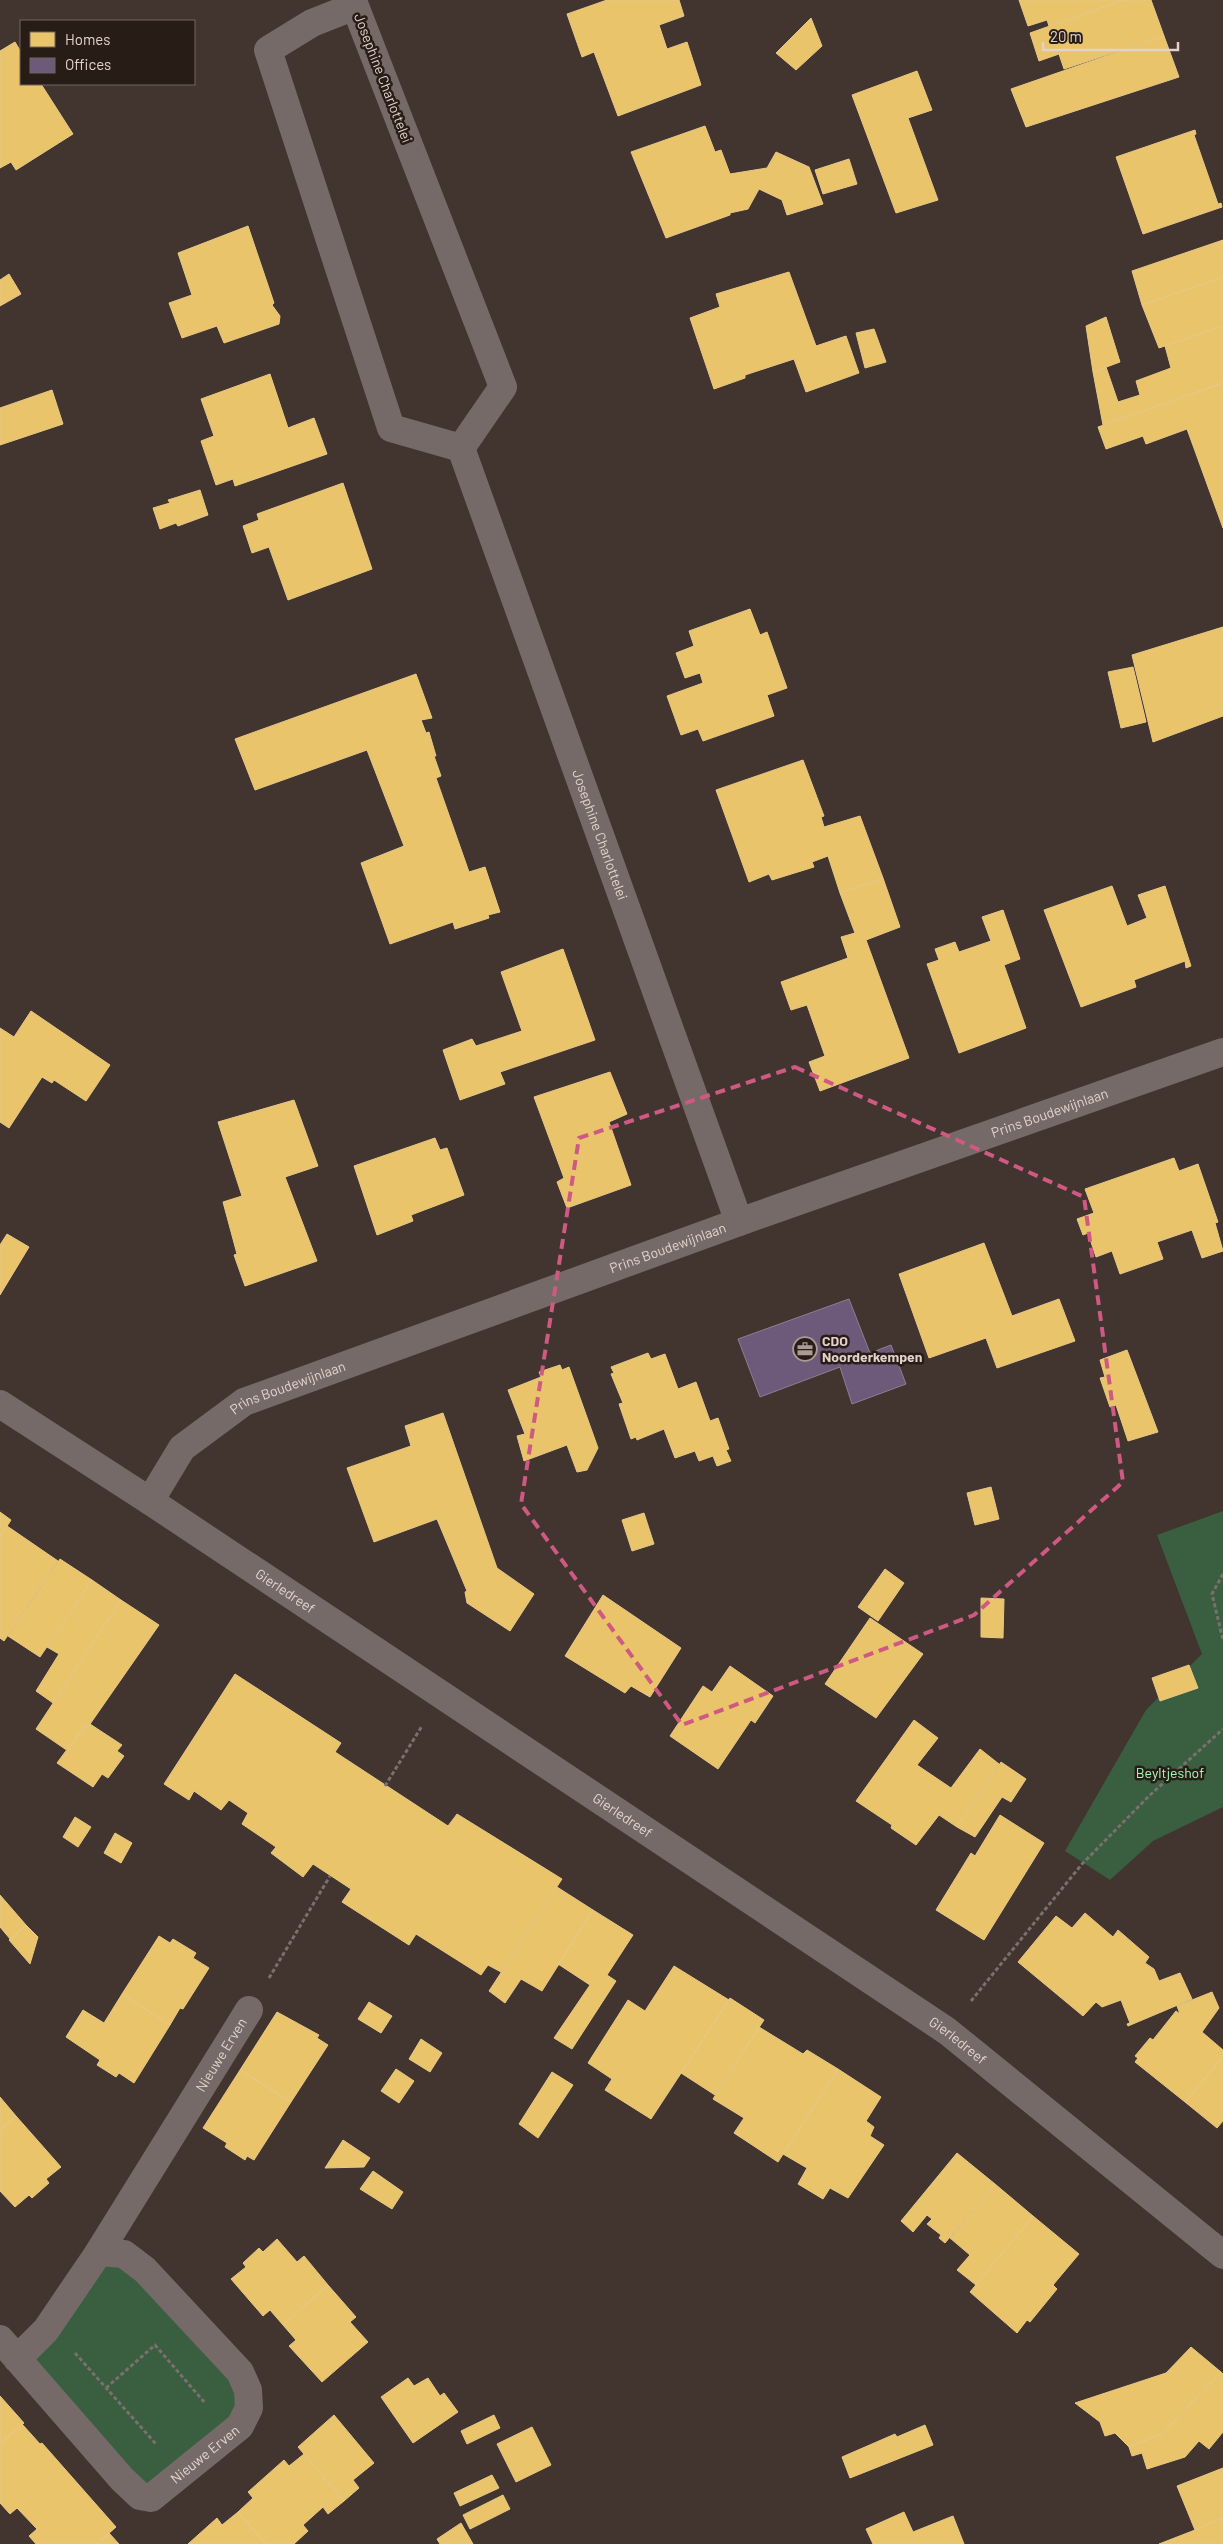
<svg xmlns="http://www.w3.org/2000/svg" width="1223" height="2544" font-family="Barlow,sans-serif">
  <rect width="100%" height="100%" fill="#42342e"/>
  <path fill="#3a5e40" d="M1223 1511V1807L1153 1841 1110 1880 1065 1851 1146 1710 1202 1654 1157 1535Z
    M99 2252 124 2254 240 2372 249 2408 151 2498 17 2359Z"/>
  <path fill="#e9c46a" stroke="#e7c887" d="M607 0H679L684 16 659 25 667 49 687 42 701 85 618 116 594 52 582 57 567 14Z
    M1019 0H1123L1049 26 1047 20 1028 26Z
    M1123 0H1151L1164 36 1064 69 1059 54 1039 61 1030 33Z
    M811 18 822 46 796 70 776 53Z
    M1164 36 1179 77 1026 127 1011 89Z
    M15 42 21 52V84H41L73 134 16 170 11 162 0 168V51Z
    M917 71 932 110 908 118 938 200 896 213 852 95Z
    M705 126 715 152 721 150 730 174 767 168 776 152 809 167 823 204 787 215 782 200 759 189 748 209 730 213V215L666 238 631 152Z
    M1195 130 1196 134 1194 135 1218 204 1221 203 1222 207 1143 234 1116 157Z
    M849 159 857 184 823 194 815 170Z
    M248 226 274 303 272 305 280 316 279 324 224 343 217 326 182 338 169 303 192 295 178 253Z
    M1223 240V277L1142 305 1132 271Z
    M789 272 816 346 846 336 859 373 806 392 794 359 745 375V378L714 389 690 318 720 307 716 294Z
    M9 274 21 294 0 306V280Z
    M1223 277V326L1159 348 1142 305Z
    M1106 317 1120 362 1093 372 1086 326Z
    M1223 326V383L1103 425 1093 372 1106 367 1118 402 1140 395 1136 381 1171 368 1165 346Z
    M874 329 886 362 865 368 856 333Z
    M270 374 288 428 314 418 327 454 235 486 233 479 216 485 201 441 214 436 201 399Z
    M1223 383V528L1187 429 1146 444 1143 436 1106 449 1098 427Z
    M52 390 63 424 0 445V408Z
    M343 483 372 569 288 600 269 547 252 553 243 526 259 520 257 514Z
    M200 490 208 515 178 526 176 523 160 529 153 508 170 503 168 500Z
    M750 609 760 635 767 632 787 688 767 695 774 716 703 741 698 729 681 735 667 696 703 683 700 673 685 678 676 653 694 646 689 631Z
    M1223 627V716L1153 742 1132 655Z
    M1133 667 1146 722 1121 728 1108 672Z
    M416 674 432 718 421 720 426 733 429 732 436 756H434L441 776 436 778 469 872 485 867 500 912 488 915 489 918 455 929 453 922 390 944 361 863 404 846 367 750 255 790 235 739Z
    M803 760 824 816 821 817 824 827 860 816 883 878 840 893 828 856 812 862 814 867 772 880 769 874 749 882 716 790Z
    M883 878 900 927 866 940 909 1058 820 1091 809 1062 825 1056 807 1005 791 1010 781 982 848 958 841 937 855 933 840 893Z
    M1112 886 1127 926 1147 918 1138 895 1165 886 1191 966 1186 968 1185 961 1134 980 1136 987 1081 1007 1044 910Z
    M1003 910 1020 959 1004 965 1026 1028 959 1053 927 964 939 960 935 949 955 942 959 952 991 941 982 917Z
    M563 949 595 1040 500 1072 505 1084 460 1100 443 1050 472 1039 476 1046 522 1031 501 972Z
    M31 1011 110 1065 86 1101 54 1080 52 1083 42 1077 9 1128 0 1122V1028L14 1037Z
    M610 1072 627 1114 609 1122 631 1185 567 1208 557 1182 564 1178 534 1097Z
    M294 1100 318 1166 285 1177 317 1261 245 1286 234 1255 237 1254 223 1202 242 1196 218 1122Z
    M435 1138 440 1150 447 1148 464 1195 411 1215 413 1221 377 1235 354 1166Z
    M1174 1158 1179 1171 1198 1164 1218 1222 1215 1223 1223 1251 1202 1258 1192 1230 1157 1242 1163 1259 1120 1274 1112 1251 1096 1257 1088 1233 1083 1235 1077 1219 1094 1213 1085 1189Z
    M7 1234 29 1247 0 1295V1245Z
    M984 1243 1012 1316 1059 1299 1075 1341 997 1368 986 1338 929 1358 899 1274Z
    M1127 1350 1158 1432 1128 1441 1116 1405 1110 1407 1100 1378 1105 1377 1100 1360Z
    M648 1353 651 1359 665 1354 678 1389 696 1382 710 1421 718 1418 729 1449 726 1450 731 1461 717 1466 713 1456 699 1461 695 1451 675 1458 664 1429 637 1440 636 1437 631 1439 619 1404 623 1403 611 1374 614 1373 611 1367Z
    M560 1365 562 1370 569 1367 598 1448 587 1470 577 1472 567 1445 524 1461 517 1436 525 1434 508 1390 541 1377 539 1372Z
    M443 1413 497 1568 534 1594 510 1631 467 1603 465 1592 467 1591 437 1519 374 1542 347 1468 411 1446 405 1426Z
    M991 1487 999 1519 975 1525 967 1493Z
    M0 1512 11 1520 0 1537Z
    M644 1513 654 1544 632 1551 622 1520Z
    M7 1526 58 1561 4 1641 0 1638V1537Z
    M60 1559 92 1580 40 1657 8 1636Z
    M885 1569 904 1583 878 1621 858 1607Z
    M92 1580 121 1600 53 1703 36 1691 59 1654 47 1647Z
    M603 1595 681 1648 650 1697 631 1686 625 1693 565 1656Z
    M981 1598 1004 1599 1003 1638 981 1637Z
    M121 1600 159 1625 88 1727 85 1725 68 1751 36 1729Z
    M870 1618 923 1654 876 1718 825 1684Z
    M1189 1665 1198 1688 1160 1701 1152 1678Z
    M730 1666 773 1696 755 1723 751 1720 718 1769 670 1736 703 1686 712 1692Z
    M235 1674 341 1743 335 1752 448 1826 457 1814 562 1879 501 1972 488 1965 481 1975 416 1934 409 1945 342 1902 351 1889 313 1864 303 1877 271 1853 276 1847 242 1824 248 1813 229 1800 221 1810 194 1791 189 1800 164 1784Z
    M914 1720 938 1738 917 1765 951 1788 980 1749 999 1764 957 1827 939 1815 916 1845 891 1828 892 1825 856 1801Z
    M90 1724 122 1745 117 1751 124 1756 108 1778 102 1774 93 1787 57 1763 85 1725 88 1727Z
    M1001 1762 1026 1779 1011 1802 1002 1797 975 1837 957 1827Z
    M1000 1815 1044 1843 984 1940 936 1910 971 1853 975 1856Z
    M75 1817 91 1827 78 1847 63 1837Z
    M115 1833 132 1843 121 1863 104 1853Z
    M557 1887 593 1910 542 1991 521 1979 505 2003 489 1991Z
    M0 1895 26 1925 11 1940 0 1927Z
    M593 1910 633 1935 607 1975 616 1981 572 2049 554 2038 590 1985 558 1964Z
    M1085 1913 1113 1937 1118 1930 1149 1957 1145 1963 1154 1969 1159 1981 1180 1973 1192 1999 1128 2026 1127 2024 1130 2023 1121 2000 1102 2007 1096 2002 1083 2016 1018 1962 1056 1916 1072 1928Z
    M26 1925 38 1937 30 1964 9 1940Z
    M159 1936 170 1943 173 1939 196 1953 193 1958 209 1968 183 2009 180 2008 170 2025 122 1994Z
    M674 1966 729 2000 651 2119 605 2090 612 2079 588 2063 628 2000 645 2011Z
    M1212 1992 1219 2008 1202 2032 1223 2050V2057L1185 2102 1135 2062 1138 2058 1135 2056 1150 2038 1153 2040 1176 2011 1180 2014 1177 2006Z
    M122 1994 170 2025 134 2083 119 2073 116 2077 97 2065 100 2060 66 2037 83 2010 104 2023Z
    M730 1998 764 2020 715 2095 681 2073Z
    M369 2002 392 2016 381 2033 358 2019Z
    M277 2012 319 2035 317 2038 328 2045 291 2102 240 2070Z
    M759 2027 803 2054 807 2050 838 2069 778 2162 734 2133 744 2118 713 2099Z
    M421 2039 442 2053 430 2072 409 2059Z
    M1223 2057V2121L1217 2128 1185 2102Z
    M396 2069 414 2081 399 2103 381 2091Z
    M838 2069 881 2097 866 2121 874 2127 870 2136 884 2145 848 2198 830 2188 823 2199 798 2184 807 2168 783 2154Z
    M240 2070 291 2102 254 2160 247 2156 245 2160 225 2147 227 2143 203 2128Z
    M552 2072 573 2085 538 2138 519 2124Z
    M0 2097 16 2116 0 2130Z
    M16 2116 61 2167 46 2179 49 2183 32 2198 29 2195 15 2207 0 2191V2130Z
    M343 2140 370 2158 364 2167 325 2168Z
    M957 2153 995 2184 945 2243 939 2238 941 2235 927 2224 932 2219 927 2215 913 2232 901 2221Z
    M373 2171 403 2192 392 2209 360 2189Z
    M995 2184 1033 2216 976 2285 957 2270 970 2255 950 2238Z
    M1033 2216 1079 2254 1053 2285 1057 2289 1030 2322 1027 2320 1017 2333 970 2292Z
    M277 2239 297 2262 304 2256 328 2285 283 2325 270 2310 263 2316 231 2279 246 2267 243 2263 259 2248 263 2252Z
    M328 2285 356 2317 350 2322 368 2342 322 2382 289 2346 296 2340 283 2325Z
    M1191 2347 1221 2372 1162 2434 1129 2447 1115 2433 1105 2436 1100 2422 1075 2403 1166 2373Z
    M1221 2372 1223 2374V2432L1209 2449 1199 2441 1185 2457 1147 2469 1142 2453 1132 2456 1129 2447 1162 2434Z
    M408 2378 414 2386 428 2378 440 2396 444 2393 458 2412 413 2443 381 2397Z
    M0 2396 24 2423 0 2444Z
    M334 2415 374 2463 353 2480 359 2488 344 2501 298 2447Z
    M494 2415 500 2428 467 2444 461 2431Z
    M22 2424 40 2444 42 2443 116 2527 97 2544H36L29 2536 37 2529 17 2508 10 2514 0 2503V2444Z
    M925 2425 933 2445 850 2478 842 2457 895 2434 897 2437Z
    M532 2427 551 2465 516 2482 497 2444Z
    M304 2454 344 2501 328 2514 323 2507 303 2525 308 2531 294 2544H266L238 2512 253 2498 248 2492 284 2460 289 2466Z
    M1223 2468V2518L1195 2530 1177 2486Z
    M492 2475 499 2488 460 2506 454 2493Z
    M503 2495 510 2509 470 2529 463 2515Z
    M238 2512 266 2544H188L217 2518 222 2525Z
    M904 2512 913 2532 953 2516 964 2544H873L866 2529Z
    M1223 2518V2544H1159L1195 2530Z
    M461 2523 473 2544H440L437 2539Z
    M109 2533 119 2544H97Z"/>
  <path fill="#6d597a" stroke="#907d92" d="M849 1299 870 1353 891 1345 906 1384 852 1404 840 1367 760 1397 738 1339Z"/>
  <g fill="none" stroke-linecap="round" stroke-linejoin="round">
    <path stroke="#7a706d" stroke-width="3" stroke-dasharray="4 2.5" stroke-linecap="butt" d="M1223 1574 1212 1594 1223 1640
      M385 1786 422 1726
      M269 1978 330 1876
      M971 2001 1082 1864 1149 1796 1223 1729
      M75 2353 156 2444
      M106 2388 155 2345 205 2403"/>
    <g stroke="#766a68" stroke-width="28">
      <path d="M355 6 503 387 461 448 391 428 268 50 312 23Z"/>
      <path id="s1" d="M461 448 739 1222"/>
      <path id="s2" d="M0 1404 150 1501 947 2031 1223 2255"/>
      <path id="s3" d="M150 1501 182 1448 244 1402 739 1222 1223 1052"/>
      <path id="s4" d="M99 2252 249 2010"/>
      <path id="s5" d="M0 2339 122 2479 140 2496 151 2498 240 2426 249 2408 248 2390 240 2372 145 2270 124 2254 99 2252 46 2330 17 2359"/>
    </g>
  </g>
  <path fill="none" stroke="#ce5982" stroke-width="4" stroke-dasharray="10 6" stroke-linejoin="round" d="M795 1067 1084 1197 1123 1482 974 1615 682 1725 521 1504 579 1138Z"/>
  <defs>
    <g id="office-ring" transform="scale(1.25)"><circle r="9.5" fill="#281c17" stroke="#ab9b94" stroke-width="1.5"/><path d="M-6-3h4V-5.5h4V-3h4V5H-6ZM-1-4.5V-3h2v-1.5ZM-6 0V1H6V0Z" fill="#ab9b94"/></g>
  </defs>
  <g fill-rule="evenodd">
    <use href="#office-ring" x="805" y="1349"/>
  </g>
  <g text-anchor="middle" stroke-width="5" stroke-linejoin="round" paint-order="stroke">
    <g font-size="14" fill="#e3d2cb" stroke="#281c17">
      <text transform="translate(383 78) rotate(69)" y="5">Josephine Charlottelei</text>
      <text dy="5" stroke="none"><textPath href="#s1" startOffset="411">Josephine Charlottelei</textPath></text>
      <text dy="5" stroke="none"><textPath href="#s3" startOffset="995">Prins Boudewijnlaan</textPath></text>
      <text dy="5" stroke="none"><textPath href="#s3" startOffset="590">Prins Boudewijnlaan</textPath></text>
      <text dy="5" stroke="none"><textPath href="#s3" startOffset="185">Prins Boudewijnlaan</textPath></text>
      <text dy="5" stroke="none"><textPath href="#s2" startOffset="341">Gierledreef</textPath></text>
      <text dy="5" stroke="none"><textPath href="#s2" startOffset="746">Gierledreef</textPath></text>
      <text dy="5" stroke="none"><textPath href="#s2" startOffset="1150">Gierledreef</textPath></text>
      <text dy="5" stroke="none"><textPath href="#s4" startOffset="232">Nieuwe Erven</textPath></text>
      <text dy="5" stroke="none"><textPath href="#s5" startOffset="291">Nieuwe Erven</textPath></text>
    </g>
    <g font-size="14" font-weight="bold" fill="#e3d2cb" stroke="#281c17" text-anchor="start">
      <text x="822" y="1346">CDO<tspan x="822" dy="16">Noorderkempen</tspan></text>
    </g>
    <g font-size="14" fill="#a7fcb8" stroke="#281c17">
      <text x="1170" y="1778">Beyltjeshof</text>
    </g>
  </g>
  <rect x="20" y="20" width="175" height="65" fill="#281c17" stroke="#73655f"/>
  <rect x="30" y="32" width="25" height="15" fill="#e9c46a" stroke="#73655f"/>
  <text x="65" y="45" font-size="15" fill="#e3d2cb">Homes</text>
  <rect x="30" y="58" width="25" height="15" fill="#6d597a" stroke="#73655f"/>
  <text x="65" y="70" font-size="15" fill="#e3d2cb">Offices</text>
  <path d="M1043 42v8h135v-8" fill="none" stroke="#e3d2cb" stroke-width="2.5"/>
  <text x="1050" y="42" font-size="15" fill="#e3d2cb" stroke="#281c17" stroke-width="4" paint-order="stroke">20 m</text>
</svg>
